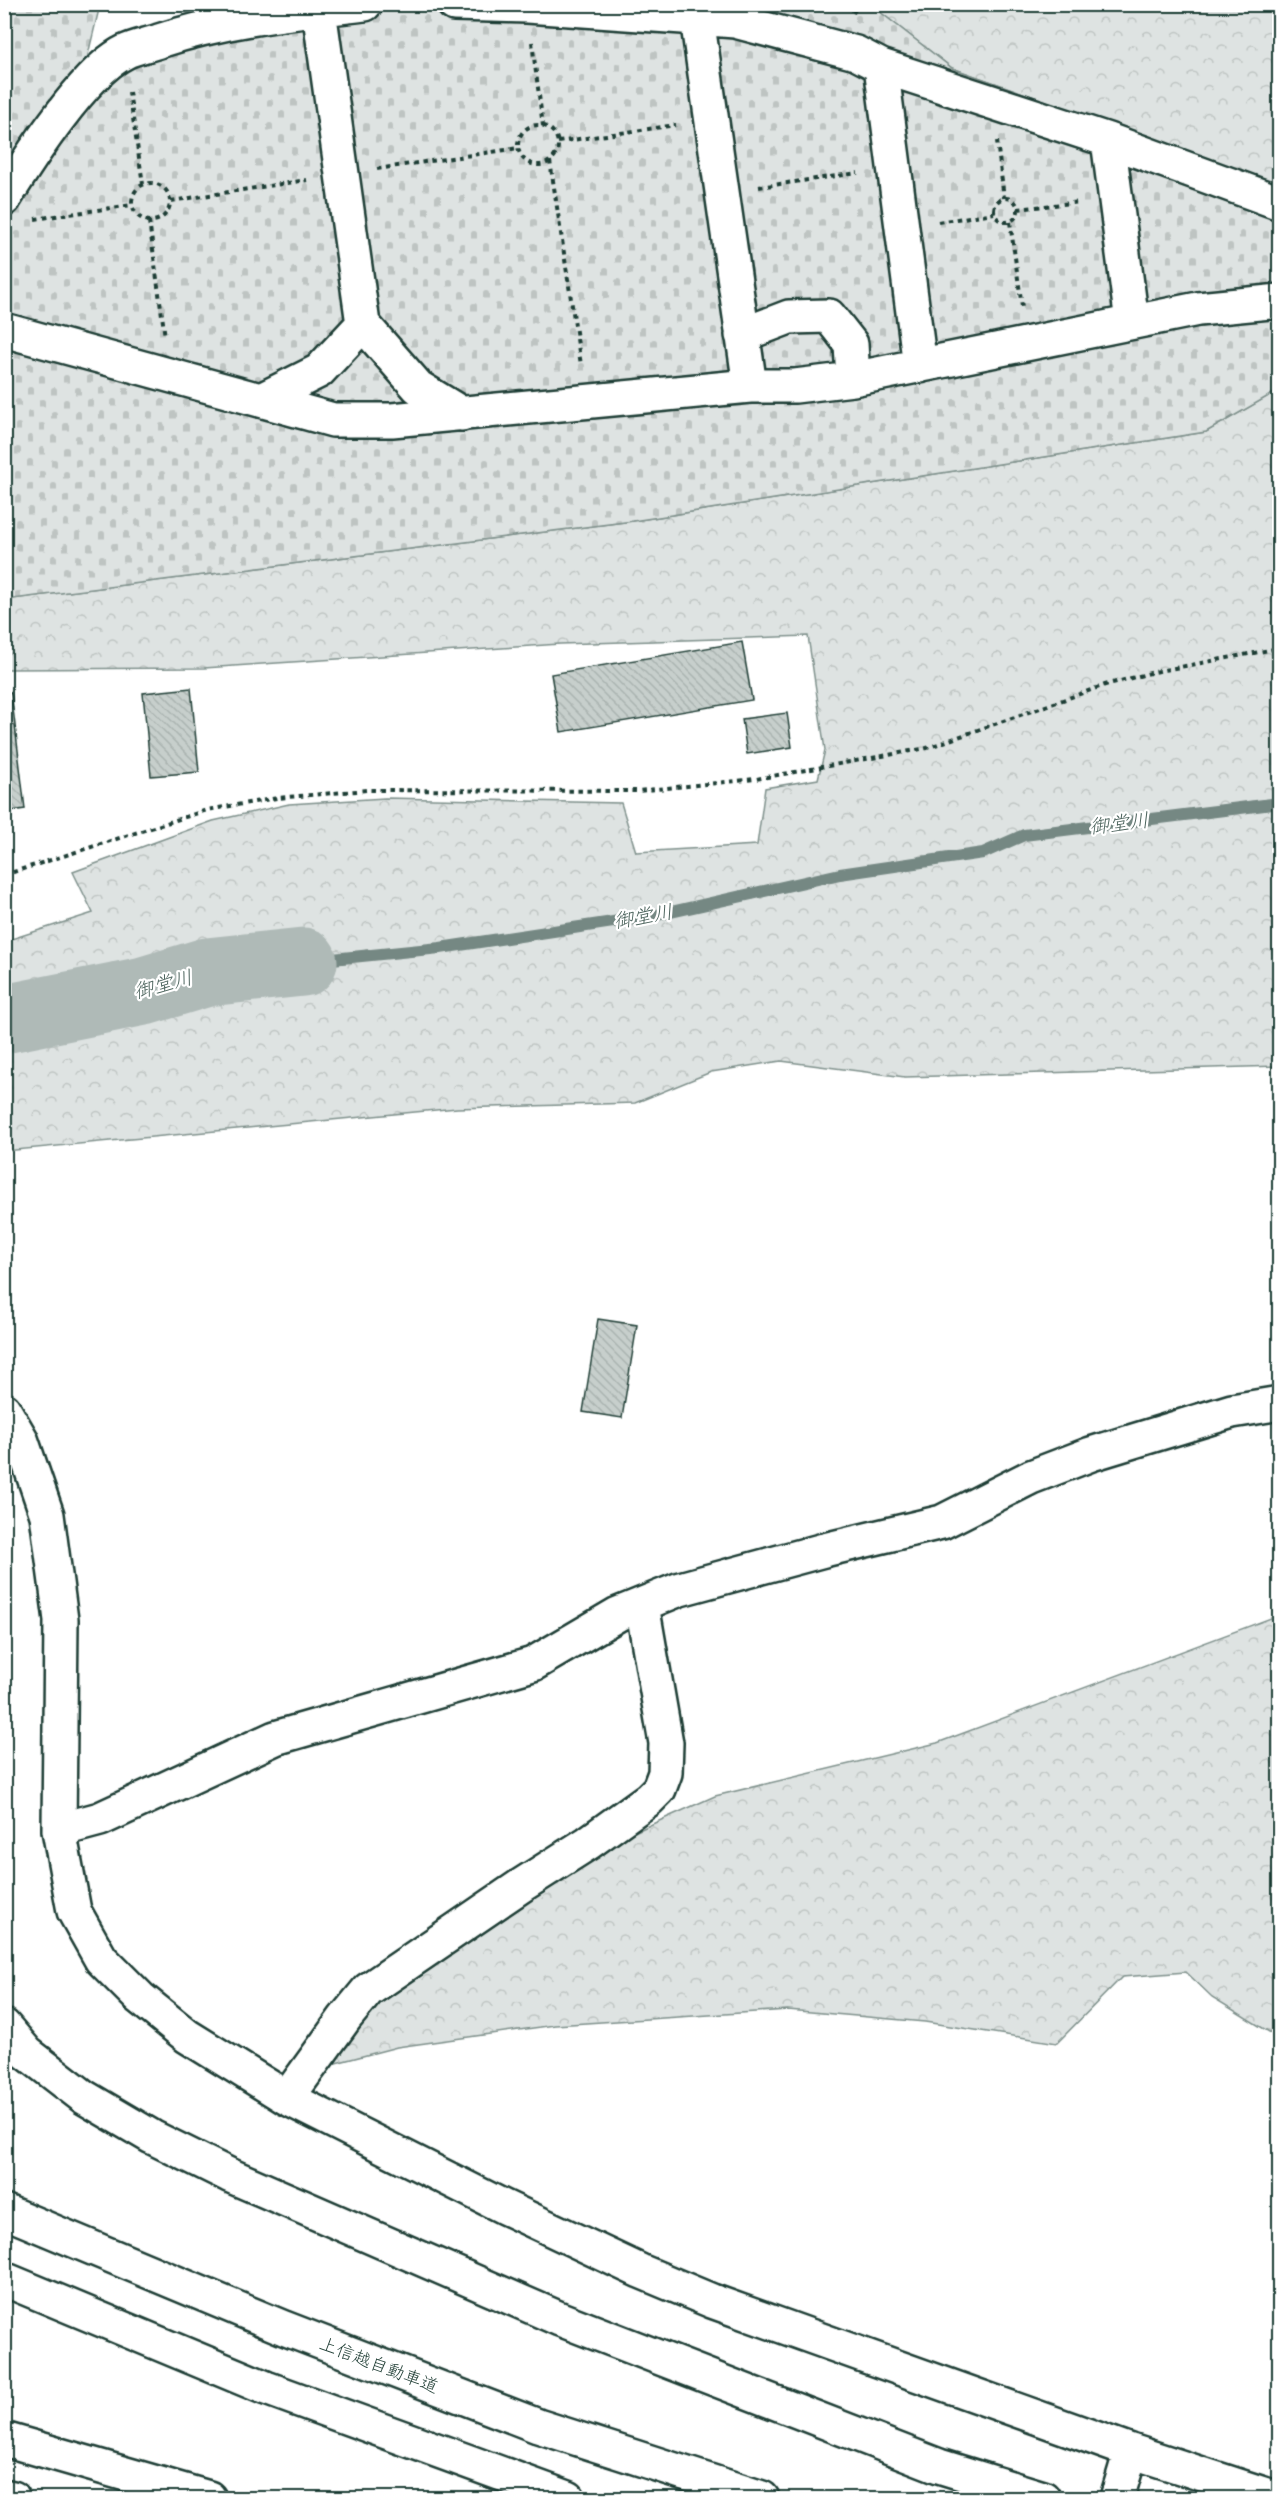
<svg xmlns="http://www.w3.org/2000/svg" width="1284" height="2503" font-family="'Architects Daughter','Klee One',sans-serif">
  <defs>
    <pattern id="forest-crowns" width="20" height="18" patternUnits="userSpaceOnUse" patternTransform="scale(1.5)"><rect width="20" height="18" fill="#dee3e2"/><path d="M2 6a3 3 0 1 1 6 0M12 15a3 3 0 1 1 6 0" fill="none" stroke="#bec4c2"/></pattern>
    <pattern id="cemetery-stones" width="16" height="16" patternUnits="userSpaceOnUse" patternTransform="scale(1.5)"><rect width="16" height="16" fill="#dee3e2"/><path d="M2 7V4a2 2 0 0 1 4 0v3zM10 15v-3a2 2 0 0 1 4 0v3z" fill="#bec4c2"/></pattern>
    <pattern id="building-back-hatch" width="6" height="6" patternUnits="userSpaceOnUse" patternTransform="scale(1.5)"><rect width="6" height="6" fill="#c7cfcc"/><path d="M-1 5l2 2M0 0l6 6M5-1l2 2" fill="none" stroke="#aab3b0"/></pattern>
  </defs>
  <rect width="100%" height="100%" fill="#fff"/>
  <filter id="ink" filterUnits="userSpaceOnUse"><feTurbulence type="fractalNoise" baseFrequency=".0167" numOctaves="2"/><feDisplacementMap in="SourceGraphic" scale="12" xChannelSelector="R" yChannelSelector="G"/><feConvolveMatrix kernelMatrix="1 2 1 2 8 2 1 2 1" color-interpolation-filters="sRGB"/></filter>
  <g filter="url(#ink)">
    <path fill="url(#forest-crowns)" stroke="#7e908b" stroke-width="1.5" d="M871 5H1279V187L1117 126 952 68Z
      M1279 390V1066L905 1077 781 1061 711 1072 635 1103 457 1108 5 1151V941L93 913 73 872 213 821 289 804 385 798 621 803 636 852 757 845 765 788 818 779 825 750 808 636 560 644 204 668 5 669 4 600 633 521 1206 432Z
      M1279 1615V2038L1212 1997 1186 1972 1122 1977 1057 2043 925 2022 788 2010 555 2025 397 2047 328 2065 344 2035 394 1985 603 1846 715 1796 937 1743Z"/>
    <path fill="url(#cemetery-stones)" stroke="#7e908b" stroke-width="1.5" d="M4 5H100L86 63 245 5H871L952 68 1117 126 1279 187V390L1206 432 633 521 5 600Z"/>
    <g fill="none" stroke-linecap="round" stroke-linejoin="round">
      <path stroke="#758883" stroke-width="12" d="M303 962 440 948 653 916 840 874 983 853 1024 835 1280 803"/>
      <path stroke="#afbab7" stroke-width="69" d="M4 1019 144 991 207 972 303 962"/>
    </g>
    <path fill="url(#building-back-hatch)" stroke="#1f3d34" stroke-width="1.5" d="M742 642 752 700 561 732 551 674Z
      M191 688 199 772 151 776 143 693Z
      M4 692H11L25 809 4 812Z
      M787 713 792 747 747 754 742 719Z
      M598 1319 637 1325 622 1418 583 1412Z"/>
    <g fill="none" stroke-linecap="round" stroke-linejoin="round">
      <g stroke="#1f3d34" stroke-width="38">
        <path id="minor" d="M454 4 527 6 697 18 750 386
          M697 18 735 21 856 53 881 66 1108 140 1280 203
          M881 66 920 366
          M1108 140 1132 322
          M4 199C28 160 85 71 125 52 135 47 148 45 159 41 225 19 296 12 365 4
          M363 324 418 387 462 414
          M4 330 333 420H392L750 386H795L853 379 1198 309 1280 301
          M742 335 789 317 829 316 851 344 853 379
          M261 400 319 371 363 324 319 10
          M4 1410 21 1439 47 1515 61 1620 59 1830 74 1911 101 1959 140 1998 187 2036 287 2098 504 2207 640 2271 712 2301 1131 2451 1276 2498
          M59 1830 100 1819 275 1738 533 1664 618 1614 680 1589 824 1550 942 1522 1031 1477 1091 1454 1232 1411 1280 1403
          M287 2098 345 2018 368 1990 522 1885 588 1843 649 1799 659 1789 665 1773 666 1743 642 1605
          M4 2496 13 2498
          M1117 2498 1131 2451"/>
      </g>
      <g stroke="#1f3d34" stroke-width="38">
        <path id="highway" d="M4 2026 27 2053 84 2097 152 2137 229 2175 560 2319 939 2466 1043 2498
          M4 2211 284 2328 538 2426 762 2498
          M4 2279 266 2388 568 2498
          M4 2439 209 2498"/>
      </g>
      <path stroke="#1f3d34" stroke-width="4" stroke-dasharray="4.5 4.5" stroke-linecap="butt" d="M845 4 859 15
        M532 42 543 126
        M129 92 143 184
        M518 145a20 20 0 1 1 40 0a20 20 0 1 1-40 0Z
        M997 141 1004 198
        M558 142 676 125
        M550 161 581 365
        M377 169 519 148
        M132 202a19 19 0 1 1 38 0a19 19 0 1 1-38 0Z
        M759 187 858 173
        M994 210a12 12 0 1 1 24 0a12 12 0 1 1-24 0Z
        M171 201 307 180
        M1018 209 1080 202
        M35 219 132 205
        M149 221 165 337
        M938 222 994 213
        M1010 222 1022 307
        M4 875 207 810 277 798 367 790 637 791 756 779 927 748 1105 685 1154 672 1280 648"/>
      <use href="#minor" stroke="#fff" stroke-width="33"/>
      <use href="#highway" stroke="#fff" stroke-width="33"/>
    </g>
  </g>
  <g text-anchor="middle" stroke-width="4.5" stroke-linejoin="round" paint-order="stroke">
    <g font-size="18" fill="#1f3d34" stroke="#fff">
      <text transform="translate(379 2365) rotate(21)" y="6">上信越自動車道</text>
    </g>
    <g font-size="20" font-style="italic" fill="#4a625b" stroke="#fff">
      <text transform="translate(1119 823) rotate(-7)" y="7">御堂川</text>
      <text transform="translate(643 916) rotate(-10)" y="7">御堂川</text>
      <text transform="translate(163 984) rotate(-15)" y="7">御堂川</text>
    </g>
  </g>
  <rect width="1284" height="2503" fill="none" stroke="#fff" stroke-width="24"/>
  <rect x="12" y="12" width="1260" height="2479" fill="none" stroke="#1f3d34" stroke-width="2" filter="url(#ink)"/>
</svg>
